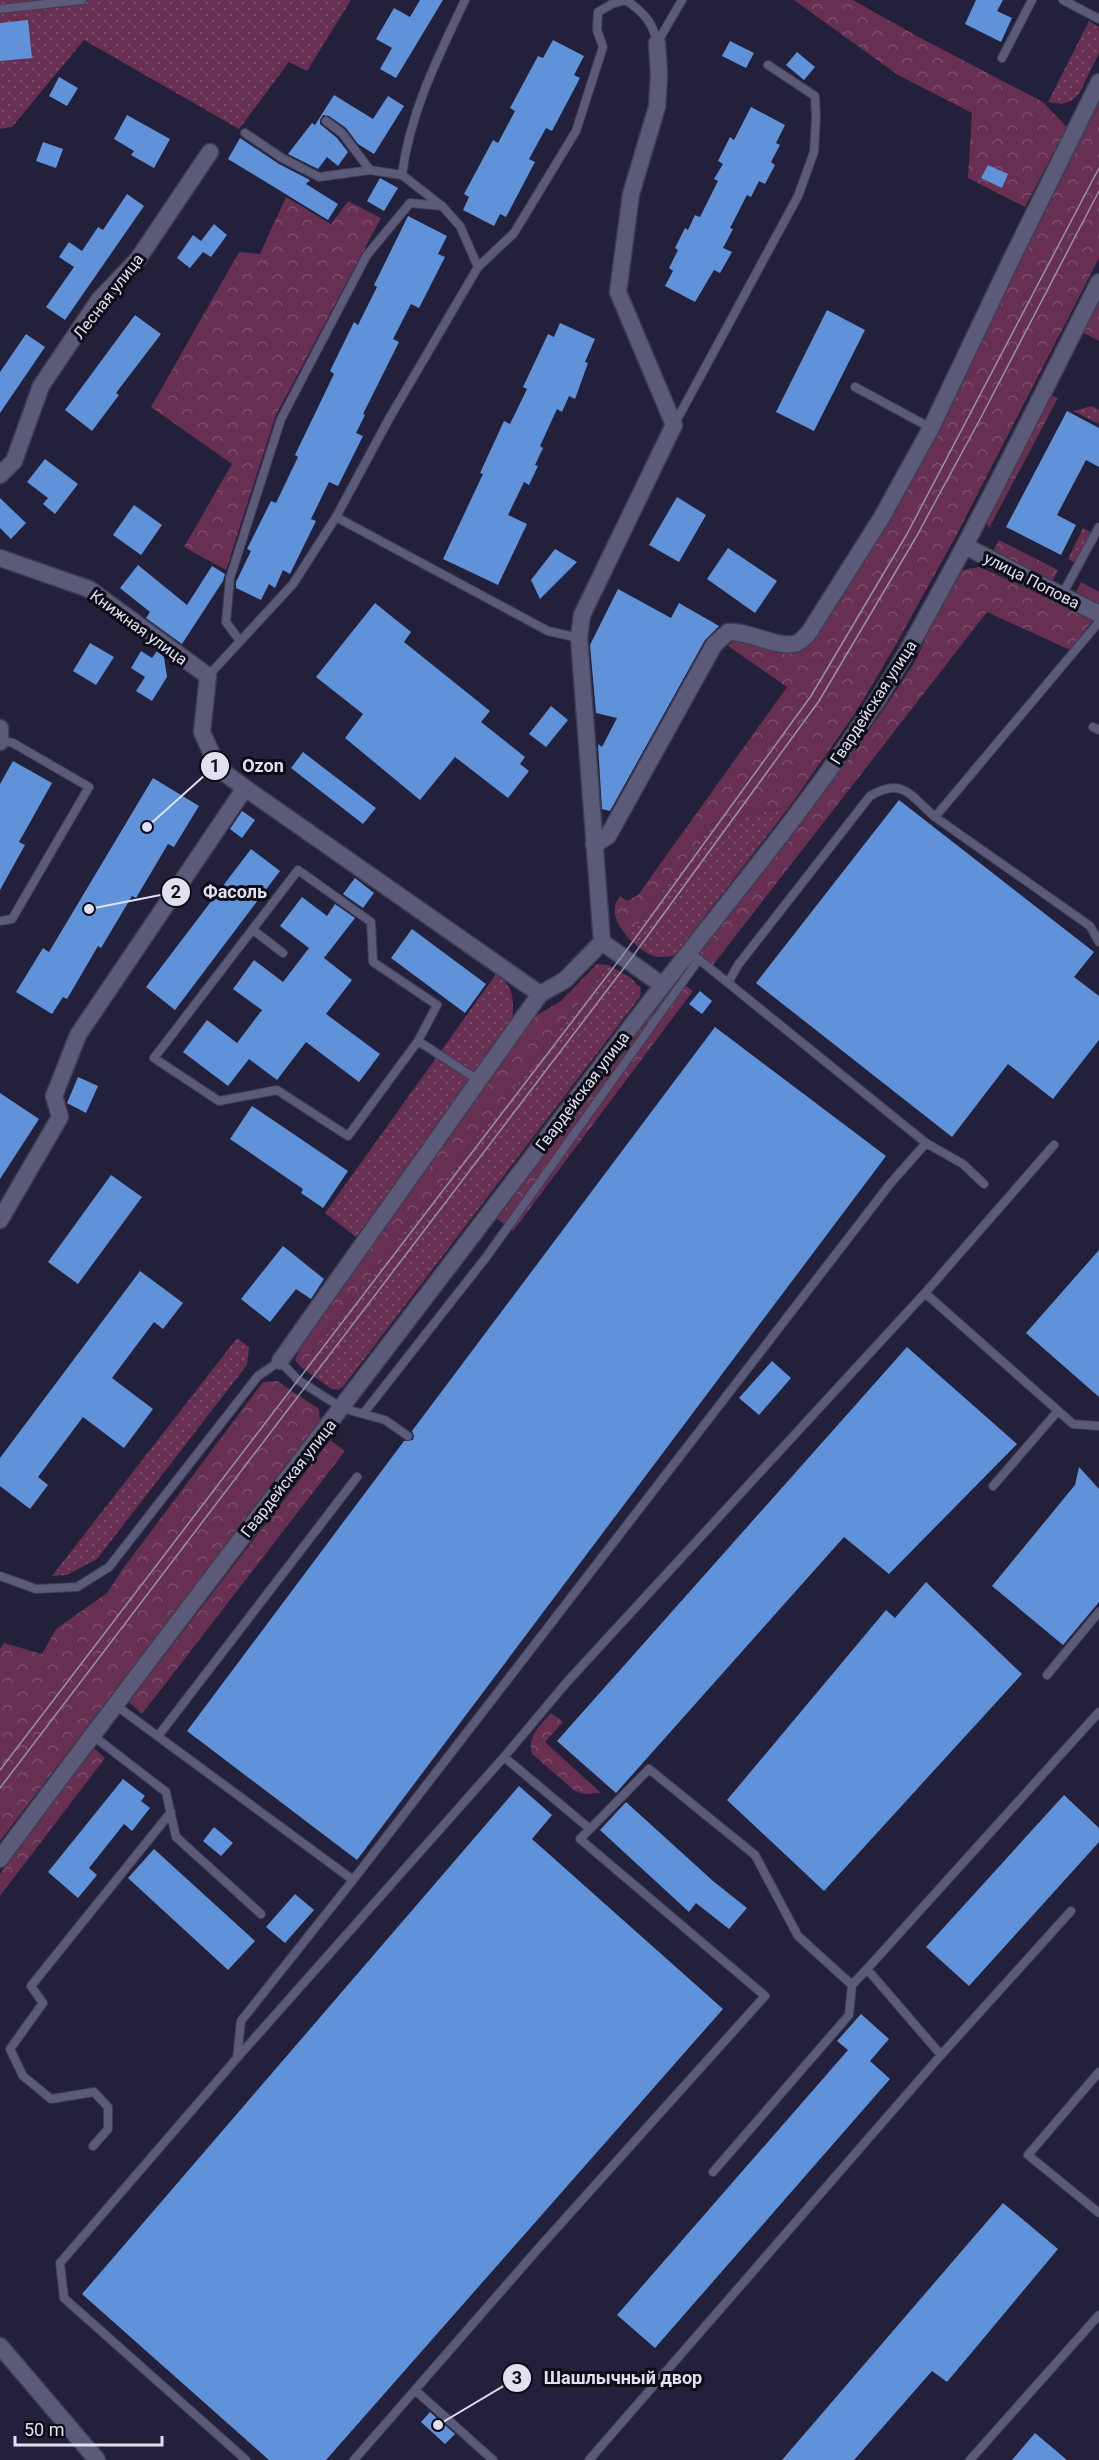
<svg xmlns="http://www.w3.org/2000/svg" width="1099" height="2460" font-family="Roboto,sans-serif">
  <defs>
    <pattern id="grass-dots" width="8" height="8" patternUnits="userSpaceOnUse" patternTransform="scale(1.5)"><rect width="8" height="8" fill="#672f52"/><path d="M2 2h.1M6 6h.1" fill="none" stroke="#7c4d6b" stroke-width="1.8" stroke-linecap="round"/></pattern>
    <pattern id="forest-crowns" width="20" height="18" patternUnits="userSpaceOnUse" patternTransform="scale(1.5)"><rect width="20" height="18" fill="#672f52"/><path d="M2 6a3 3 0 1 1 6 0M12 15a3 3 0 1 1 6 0" fill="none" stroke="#7c4d6b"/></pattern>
  </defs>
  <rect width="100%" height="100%" fill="#22203a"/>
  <path fill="url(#grass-dots)" d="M0 0H351L307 71 289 62 239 129 84 40 12 127 0 129Z
    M1089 21 1099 27V53L1079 94 1071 101 1062 104 1048 102Z
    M1092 406 1099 410V424L1073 411Z
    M1083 528 1091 532 1075 563 1068 559Z
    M790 806 675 955C653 961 643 952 628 938L712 824Z
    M608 965 631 978 641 989 640 997 343 1387 338 1390 330 1388 301 1367Z
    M496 974C515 986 514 1002 512 1023L356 1237 325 1213Z
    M237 1338 249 1347 247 1365 97 1559 67 1575 52 1576Z"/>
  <path fill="url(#forest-crowns)" d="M794 0H853L915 35 1043 102 1067 127 1025 207 968 178 972 113 898 75Z
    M1099 96V258L956 536 895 646 856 712 790 806 712 824 628 938C618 924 608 911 620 896L627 901 638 895 787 687 728 646 738 637 813 639Z
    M286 197 331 224 348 201 381 218 276 415 226 570 184 547 232 464 151 407 239 252 260 254Z
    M1099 298V341L1082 332Z
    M1047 394 1058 398 989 528 985 520Z
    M999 540 1058 570 1050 585 991 555Z
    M980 567 1094 619 1070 650 987 612 713 965 698 953C773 858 849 766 914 663 926 643 944 579 962 571 967 568 975 568 980 567Z
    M1081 582 1099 592V609L1074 596Z
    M597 964 608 965 301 1367 295 1360 301 1346 532 1018 561 1001Z
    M676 979 693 991 513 1231 497 1219Z
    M277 1381 319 1409 320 1422 0 1841V1649L4 1643 42 1654 56 1629 107 1593 122 1570 263 1382Z
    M330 1440 345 1451 142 1714 129 1702Z
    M551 1713 563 1722 545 1742 601 1793 585 1794 575 1791 532 1754C527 1735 540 1726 551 1713Z
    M94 1748 105 1758 0 1896V1874Z"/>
  <path fill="#6092da" d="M420 0H443L396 78 380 69 392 48 376 39 394 8 410 17Z
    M976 0H1003L997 11 1012 18 1001 42 965 24Z
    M28 20 32 58 0 61V23Z
    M553 40 584 56 574 75 580 78 552 131 546 128 529 159 535 162 506 217 500 214 494 226 463 210 469 197 464 194 493 140 498 143 515 111 510 108 538 56 543 58Z
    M730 41 754 53 746 68 722 56Z
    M797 52 815 67 804 80 786 65Z
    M59 77 78 88 67 106 49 96Z
    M334 95 373 119 388 96 404 106 374 154 358 144 346 128 329 116 323 115 320 120V124L337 138 348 152 338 166 327 157 318 169 288 154 312 123 315 125Z
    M751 107 785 125 776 143 780 145 771 162 775 165 765 184 759 181 751 197 747 195 730 228 733 229 723 248 732 252 720 273 714 270 695 302 665 286 673 271 669 268 678 250 675 248 685 228 688 230 695 215 700 217 718 181 714 179 723 164 718 161 730 137 734 140Z
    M127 115 170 139 154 168 131 155 134 151 114 139Z
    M240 138 279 164 310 180 306 184 338 204 328 220 228 159Z
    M43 142 63 149 56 168 36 161Z
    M988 165 1008 174 1002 188 981 178Z
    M380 178 398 188 384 211 367 201Z
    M127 194 144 206 65 320 46 307 74 267 59 257 69 242 82 251 98 227 103 230Z
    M408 216 447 236 438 254 445 257 419 308 411 304 393 339 399 342 363 414 365 415 356 433 363 436 338 486 329 482 311 519 316 521 290 574 283 570 275 588 269 584 261 600 236 588V582L251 551 247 549 271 501 276 503 298 457 295 455 334 374 330 371 354 322 358 325 377 287 374 285Z
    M214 224 227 235 211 257 203 252 190 268 177 258 193 235 201 241Z
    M827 310 865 330 814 431 776 412Z
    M135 315 161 334 116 393 119 395 92 431 65 410Z
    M560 323 595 339 585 362 588 363 575 399 569 396 562 412 557 409 540 446 543 448 535 465 538 466 529 485 524 482 508 515 527 524 498 585 443 559 483 474 480 473 504 421 510 424 527 389 523 387 548 334 554 337Z
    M26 334 45 347 0 413V372Z
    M1067 411 1099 428V467L1086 460 1057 515 1076 525 1061 555 1006 527Z
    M45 459 78 484 55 514 43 504 48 498 27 482Z
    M677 497 706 515 679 562 649 545Z
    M0 498 26 523 11 539 0 528Z
    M134 505 162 525 141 555 113 535Z
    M728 548 777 581 755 613 707 579Z
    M555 549 577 562 540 599 531 580Z
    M138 565 187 605 212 566 225 574 223 581 182 644 146 618 150 612 120 588Z
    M618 589 671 618 679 603 719 626 705 640 610 811 602 809 598 744 602 747 617 718 596 713 590 645Z
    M375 603 411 632 404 642 490 711 481 722 525 757 520 764 529 771 508 798 455 757 420 800 345 738 363 714 316 677Z
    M90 643 114 657 96 685 73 671Z
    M141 651 152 658 157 651 164 657 167 677 152 701 136 691 145 677 131 668Z
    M551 706 568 720 546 747 529 734Z
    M303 752 376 808 363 824 291 768Z
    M13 761 52 783 19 842 25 845 0 890V784Z
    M153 778 199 806 174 847 168 844 136 898 132 896 101 948 98 946 67 999 63 997 52 1014 16 992 43 948 49 952Z
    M899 800 1094 952 1074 977 1099 996V1040L1053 1099 1008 1064 952 1137 756 983Z
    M242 811 255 820 242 838 230 829Z
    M251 849 280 871 175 1010 146 987Z
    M355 878 374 893 363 908 343 894Z
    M302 897 327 916 335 904 355 918 324 958 352 980 326 1014 380 1054 359 1082 306 1042 277 1080 249 1059 228 1086 183 1052 207 1020 237 1043 262 1010 233 989 254 960 283 982 309 948 280 926Z
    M412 929 486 984 465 1013 391 958Z
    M700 991 712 1001 702 1014 689 1004Z
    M715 1027 886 1156 357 1860 187 1731 404 1441 413 1440 414 1436 412 1431Z
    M78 1077 98 1086 86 1113 67 1103Z
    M0 1093 39 1119 0 1179Z
    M252 1106 348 1171 323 1208 301 1193 303 1189 230 1139Z
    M111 1175 142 1197 78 1284 48 1262Z
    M283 1246 324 1279 311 1299 296 1289 270 1322 241 1299Z
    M1099 1250V1397L1026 1333Z
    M140 1271 183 1303 163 1329 154 1322 112 1378 153 1409 124 1448 83 1417 38 1477 48 1485 30 1509 0 1486V1458Z
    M907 1347 1017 1444 889 1574 844 1537 616 1793 557 1741Z
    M772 1361 791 1378 759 1415 739 1398Z
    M1079 1467 1099 1489V1602L1063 1645 992 1586 1075 1485Z
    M926 1582 1022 1674 824 1891 727 1800 886 1610 895 1618Z
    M123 1779 145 1796 141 1801 150 1808 132 1831 124 1824 89 1868 97 1875 78 1898 48 1872Z
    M519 1786 552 1815 532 1839 723 2009 326 2460H269L82 2294Z
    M1064 1795 1099 1828V1842L969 1986 926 1947Z
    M626 1802 713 1881 747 1908 729 1929 696 1903 689 1912 600 1830Z
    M214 1827 233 1843 221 1856 203 1841Z
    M154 1849 255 1941 228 1970 128 1878Z
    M295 1894 314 1910 285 1943 266 1927Z
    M861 2014 889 2039 870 2061 890 2079 655 2348 617 2315 848 2050 837 2041Z
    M1003 2203 1058 2249 947 2382 932 2371 854 2460H782Z
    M430 2412 455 2434 445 2444 421 2422Z
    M1035 2433 1067 2460H1012Z"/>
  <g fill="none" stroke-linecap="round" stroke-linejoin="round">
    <g stroke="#3f3d52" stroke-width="10">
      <path id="service" d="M1063 0 1099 19
        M0 9 82 0
        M657 43 682 0
        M1002 58 1032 0
        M326 121 342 133 370 170
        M245 133 282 158 319 177 370 170 402 175 442 206 460 226 478 267
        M402 175C410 112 438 57 465 0
        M855 387 931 428
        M674 425 798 196 814 152 816 117 815 96 768 65
        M336 517 548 631 579 638
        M1062 595 1099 527
        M1099 622 935 817 1090 926 1099 942
        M240 641 226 622 230 578 281 419 367 255 410 203 442 206
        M208 676 293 584 336 517 390 417 478 267 514 233 576 131 603 47 597 30 598 12 612 4 626 0C644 13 653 22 657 43
        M1093 727 1099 730
        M0 921 12 919 89 787 13 743 0 740
        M253 930 283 953
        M696 957 926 1143 963 1164 984 1184
        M728 983 738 965 870 796C903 777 910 795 935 817
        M418 1041 437 1005 373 962 371 922 298 870 154 1058 219 1101 277 1090 348 1136 418 1041 478 1080
        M925 1293 1054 1145
        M363 1414 487 1256 699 959
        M993 1486 1057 1412
        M0 1576 36 1589 77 1587 109 1567 258 1376 280 1361 298 1380 342 1408 385 1420 408 1436
        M1047 1675 1099 1612
        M114 1704 353 1880 890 1184 926 1143
        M92 1735 166 1792 176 1837 261 1914
        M158 1736 357 1477
        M590 1829 649 1769 755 1855 798 1936 852 1985 867 1969
        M941 2055 1071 1911
        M237 2058 241 2021 353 1880
        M1099 2072 1028 2155 1099 2213
        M93 2146 108 2129V2107L94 2092 51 2099 23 2076 10 2049 43 2003 31 1986 171 1812
        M713 2172 849 2015 852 1985
        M415 2390 493 2460
        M246 2460 64 2298 60 2263 237 2058 504 1757
        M354 2460 537 2250 765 1996 580 1839 590 1829 504 1757 567 1682 925 1293 1073 1424 1099 1426
        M589 2460 941 2055 867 1969 1099 1712
        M970 2460 1099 2315"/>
    </g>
    <g stroke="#3f3d52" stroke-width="19">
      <path id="minor" d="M0 475 14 461 41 386 99 300 138 259 210 152
        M965 546 1099 614
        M0 558 89 589 208 676 202 732 218 768 245 788 540 994 565 980 602 942 579 638 582 615 674 425 618 292 631 194 657 107 659 75 657 43
        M0 728V742
        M594 845 608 836 714 645 728 632C748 630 779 650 797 643 801 642 805 636 808 634L882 517 931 428 1011 260 1099 82
        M602 942 662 985
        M0 1220 60 1117 54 1096 78 1035 245 788
        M280 1361 540 994
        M0 2346 97 2460"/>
    </g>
    <g stroke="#3f3d52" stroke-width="19">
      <path id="tertiary" d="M0 1859C204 1584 414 1314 620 1041 701 933 791 830 866 717 897 672 923 623 949 575 1001 479 1049 380 1099 282"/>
    </g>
    <use href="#service" stroke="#5b5a78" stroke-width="8"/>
    <use href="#minor" stroke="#5b5a78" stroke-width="16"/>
    <use href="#tertiary" stroke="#5b5a78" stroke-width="16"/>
    <path stroke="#9493a7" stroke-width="1.5" d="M0 1770 623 955 811 696 907 534 1099 168
      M0 1788 630 960 819 701 915 539 978 423 1099 191"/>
  </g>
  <g text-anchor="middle" stroke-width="6" stroke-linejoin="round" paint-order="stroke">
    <g font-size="16" fill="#e0e0f1" stroke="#0c0c17">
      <text transform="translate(108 296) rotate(-52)" y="6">Лесная улица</text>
      <text transform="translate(1032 580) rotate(27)" y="6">улица Попова</text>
      <text transform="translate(139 627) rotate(36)" y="6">Книжная улица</text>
      <text transform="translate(873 702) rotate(-57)" y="6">Гвардейская улица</text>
      <text transform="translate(582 1091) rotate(-53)" y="6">Гвардейская улица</text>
      <text transform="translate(288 1478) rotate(-52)" y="6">Гвардейская улица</text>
    </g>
  </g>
  <path fill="none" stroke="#e0e0f1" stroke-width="2" d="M147 827L215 766M89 909L176 892M438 2425L517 2378"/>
  <g fill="#e0e0f1" stroke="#0c0c17" stroke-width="2">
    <circle cx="147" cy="827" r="6"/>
    <circle cx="89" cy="909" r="6"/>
    <circle cx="438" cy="2425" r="6"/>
    <circle cx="215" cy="766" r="15"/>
    <circle cx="176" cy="892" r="15"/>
    <circle cx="517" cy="2378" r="15"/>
  </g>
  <g font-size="18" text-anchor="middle" font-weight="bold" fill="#111">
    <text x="215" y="772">1</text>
    <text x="176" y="898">2</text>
    <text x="517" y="2384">3</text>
  </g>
  <g font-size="18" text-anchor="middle" font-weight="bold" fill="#e0e0f1" stroke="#0c0c17" stroke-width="6" stroke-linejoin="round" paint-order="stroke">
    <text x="263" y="772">Ozon</text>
    <text x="235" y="898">Фасоль</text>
    <text x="623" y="2384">Шашлычный двор</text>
  </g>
  <path d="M15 2436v9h147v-9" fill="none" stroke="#e0e0f1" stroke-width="3"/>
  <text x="24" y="2436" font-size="18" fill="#e0e0f1" stroke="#0c0c17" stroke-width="4.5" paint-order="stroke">50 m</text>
</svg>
